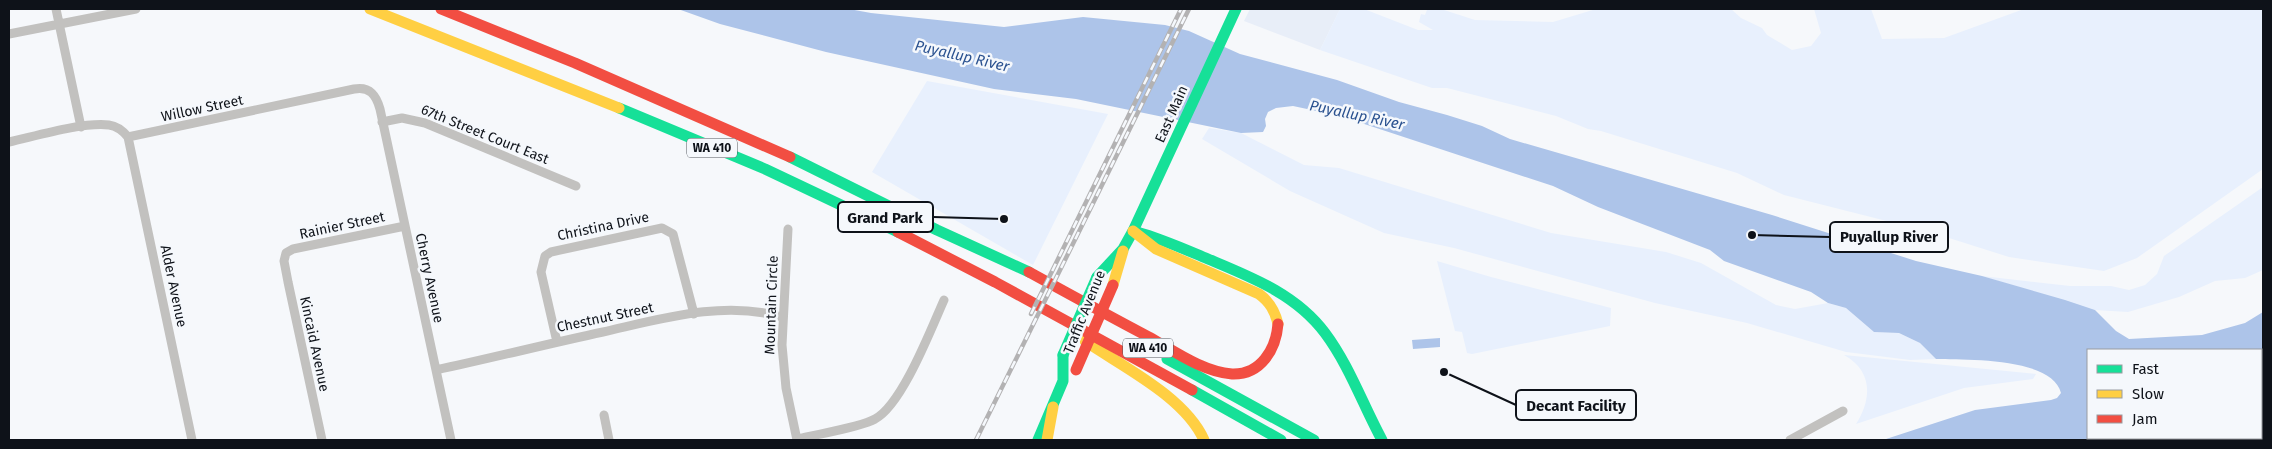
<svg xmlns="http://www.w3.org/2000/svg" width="2272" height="449" font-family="'Fira Sans',sans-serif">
  <rect width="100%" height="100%" fill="#f6f8fb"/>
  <path fill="#e8eef8" d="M1250 9H1340L1320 50 1244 21Z"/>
  <path fill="#e8f0fd" d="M1340 9H1364L1418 30H1433L1419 22 1421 14 1425 15 1427 10 1425 9H1441L1475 20 1553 22 1596 9H1731L1741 18 1762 28 1767 35 1792 50 1811 46 1821 33 1814 9H1871L1882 39 1944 38 2024 9H2263V169L2137 258 2104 271 2009 257 1930 232 1784 195 1737 173 1601 131 1588 129 1556 116 1447 88H1432L1320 50Z
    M927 81 1108 114 1033 265 872 172Z
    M1209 128 1241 133 1304 165 1339 168 1551 233 1666 252 1701 263 1776 305 1795 309 1828 303 1846 308 1874 332 1899 333 1920 343 1936 359 1910 360 1846 352 1747 323 1655 303 1454 248 1384 233 1290 191 1202 139Z
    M2263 187V270L2245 278 2215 281 2179 297 2128 312 2095 310 1982 276 2070 286H2111L2129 290 2145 285 2157 274 2164 256Z
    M1437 261 1491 277 1611 308 1610 326 1472 354 1467 353 1462 332 1455 331Z
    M1844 355 2036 374 2033 379 1964 388 1856 424C1872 399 1873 371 1844 355Z"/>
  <path fill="#adc4e9" d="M678 9H849L871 13 1004 27 1083 17 1165 25 1189 31 1240 54 1337 80 1399 102 1447 115 1482 126 1510 139 1772 215 1916 261 1982 276 2065 300 2095 310 2116 331 2129 339 2202 335 2245 323 2263 312V375L2261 377V350H2088V438H2176L2168 440H1883L1975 410 2051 400 2057 398 2061 393C2052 357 1966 360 1936 359L1920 343 1899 333 1874 332 1846 308 1828 303 1811 292 1724 261 1710 250 1598 207 1553 186 1340 116 1293 106 1276 108 1268 112 1265 119 1266 126 1263 132 1241 133 1076 99 994 89 826 52 720 24Z
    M1440 338V347L1413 349 1412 340Z"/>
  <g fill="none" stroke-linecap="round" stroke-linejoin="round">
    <path stroke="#c2c1bf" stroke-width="9" d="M56 9 81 127
      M9 34 136 9
      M382 122 402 118 425 123 576 186
      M128 137 192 440
      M9 142C36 136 82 122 109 125 117 126 123 131 128 137L354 89C369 86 376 94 380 109L451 440
      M788 229 782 345 786 388 797 440
      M557 342 541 272 545 256 551 252 662 228 673 234 694 314
      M436 370C492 358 547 344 603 332 661 319 723 300 782 317
      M604 415 609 440
      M797 439C817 434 859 428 875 419 902 405 931 329 944 300
      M322 440 288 282 284 261 286 253 293 249 405 226
      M1790 440 1843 411"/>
    <path stroke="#16e098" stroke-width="11" d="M619 108 765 169 898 232
      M790 157 937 230 1029 272
      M1137 232C1162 239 1184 249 1208 259 1251 277 1296 294 1325 333 1349 365 1363 405 1382 440
      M1097 277 1123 249 1133 231 1236 9
      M1167 359 1314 440
      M1192 390 1281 440
      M1038 440 1063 381V355"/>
    <path stroke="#ffcf43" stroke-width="11" d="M370 9 619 108
      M1133 231 1156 249 1259 294C1270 302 1275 311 1278 324
      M1113 285 1123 251
      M1085 341C1123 367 1185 397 1204 440
      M1047 440 1053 407"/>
    <path stroke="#f24e42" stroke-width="11" d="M441 9 575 63 790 157
      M898 232 995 282 1192 390
      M1029 272C1069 294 1109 316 1149 337 1174 351 1203 372 1232 374 1261 375 1276 349 1278 324"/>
    <g stroke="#b3b2b3" stroke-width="4.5">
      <path id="rail" d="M1031 314 1181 9
        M976 440 1189 9"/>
    </g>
    <use href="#rail" stroke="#f5f8fc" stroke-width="2.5" stroke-dasharray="8" stroke-linecap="butt"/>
    <path stroke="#16e098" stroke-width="11" d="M1063 355 1097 277"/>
    <path stroke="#f24e42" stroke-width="11" d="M1076 370 1113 285"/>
  </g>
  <g text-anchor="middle" stroke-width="5" stroke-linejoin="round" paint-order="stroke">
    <g fill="#f5f8fc" stroke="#53575d" stroke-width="1">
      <rect x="687" y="138.5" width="50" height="19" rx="4"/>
      <rect x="1123" y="338.5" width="50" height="19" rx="4"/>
    </g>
    <g font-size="12" font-weight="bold" fill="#0e1219">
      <text x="712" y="152">WA 410</text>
      <text x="1148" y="352">WA 410</text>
    </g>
    <g font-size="14" fill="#0e1219" stroke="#f5f8fc">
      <text transform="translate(202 108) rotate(-12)" y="5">Willow Street</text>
      <text transform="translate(1171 114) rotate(-66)" y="5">East Main</text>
      <text transform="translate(485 134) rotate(22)" y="5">67th Street Court East</text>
      <text transform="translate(342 225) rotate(-12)" y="5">Rainier Street</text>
      <text transform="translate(603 226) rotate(-12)" y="5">Christina Drive</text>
      <text transform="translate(430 278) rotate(78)" y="5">Cherry Avenue</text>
      <text transform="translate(174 286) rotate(78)" y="5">Alder Avenue</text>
      <text transform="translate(771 305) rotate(-88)" y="5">Mountain Circle</text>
      <text transform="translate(1084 312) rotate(-68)" y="5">Traffic Avenue</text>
      <text transform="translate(605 317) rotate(-12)" y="5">Chestnut Street</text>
      <text transform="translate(315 344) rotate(78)" y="5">Kincaid Avenue</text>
    </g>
    <g font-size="15" font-style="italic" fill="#2b5290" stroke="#f5f8fc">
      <text transform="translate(962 56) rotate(13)" y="5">Puyallup River</text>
      <text transform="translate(1357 115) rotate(12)" y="5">Puyallup River</text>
    </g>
  </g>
  <path fill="none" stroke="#0e1219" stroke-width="2" d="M1004 219L933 217M1752 235L1830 237M1444 372L1516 405"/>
  <g fill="#0e1219" stroke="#f5f8fc" stroke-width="2">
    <circle cx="1004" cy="219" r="5"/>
    <circle cx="1752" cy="235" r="5"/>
    <circle cx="1444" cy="372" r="5"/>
  </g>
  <g fill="#f5f8fc" stroke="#0e1219" stroke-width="2">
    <rect x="838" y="202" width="95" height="30" rx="5"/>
    <rect x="1830" y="222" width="118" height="30" rx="5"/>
    <rect x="1516" y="390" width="120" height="30" rx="5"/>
  </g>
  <g font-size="15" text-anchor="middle" font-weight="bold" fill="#0e1219">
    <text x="885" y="223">Grand Park</text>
    <text x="1889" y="242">Puyallup River</text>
    <text x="1576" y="411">Decant Facility</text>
  </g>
  <rect width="2272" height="449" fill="none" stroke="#0e1219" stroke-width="20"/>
  <rect x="2087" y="349" width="175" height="90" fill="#f5f8fc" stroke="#999ca1"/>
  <rect x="2097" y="365" width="25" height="8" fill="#16e098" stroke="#999ca1"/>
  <text x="2132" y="374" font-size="15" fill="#0e1219">Fast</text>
  <rect x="2097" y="390" width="25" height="8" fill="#ffcf43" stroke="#999ca1"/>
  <text x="2132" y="399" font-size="15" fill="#0e1219">Slow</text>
  <rect x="2097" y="415" width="25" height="8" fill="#f24e42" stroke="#999ca1"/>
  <text x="2132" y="424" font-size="15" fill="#0e1219">Jam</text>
</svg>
